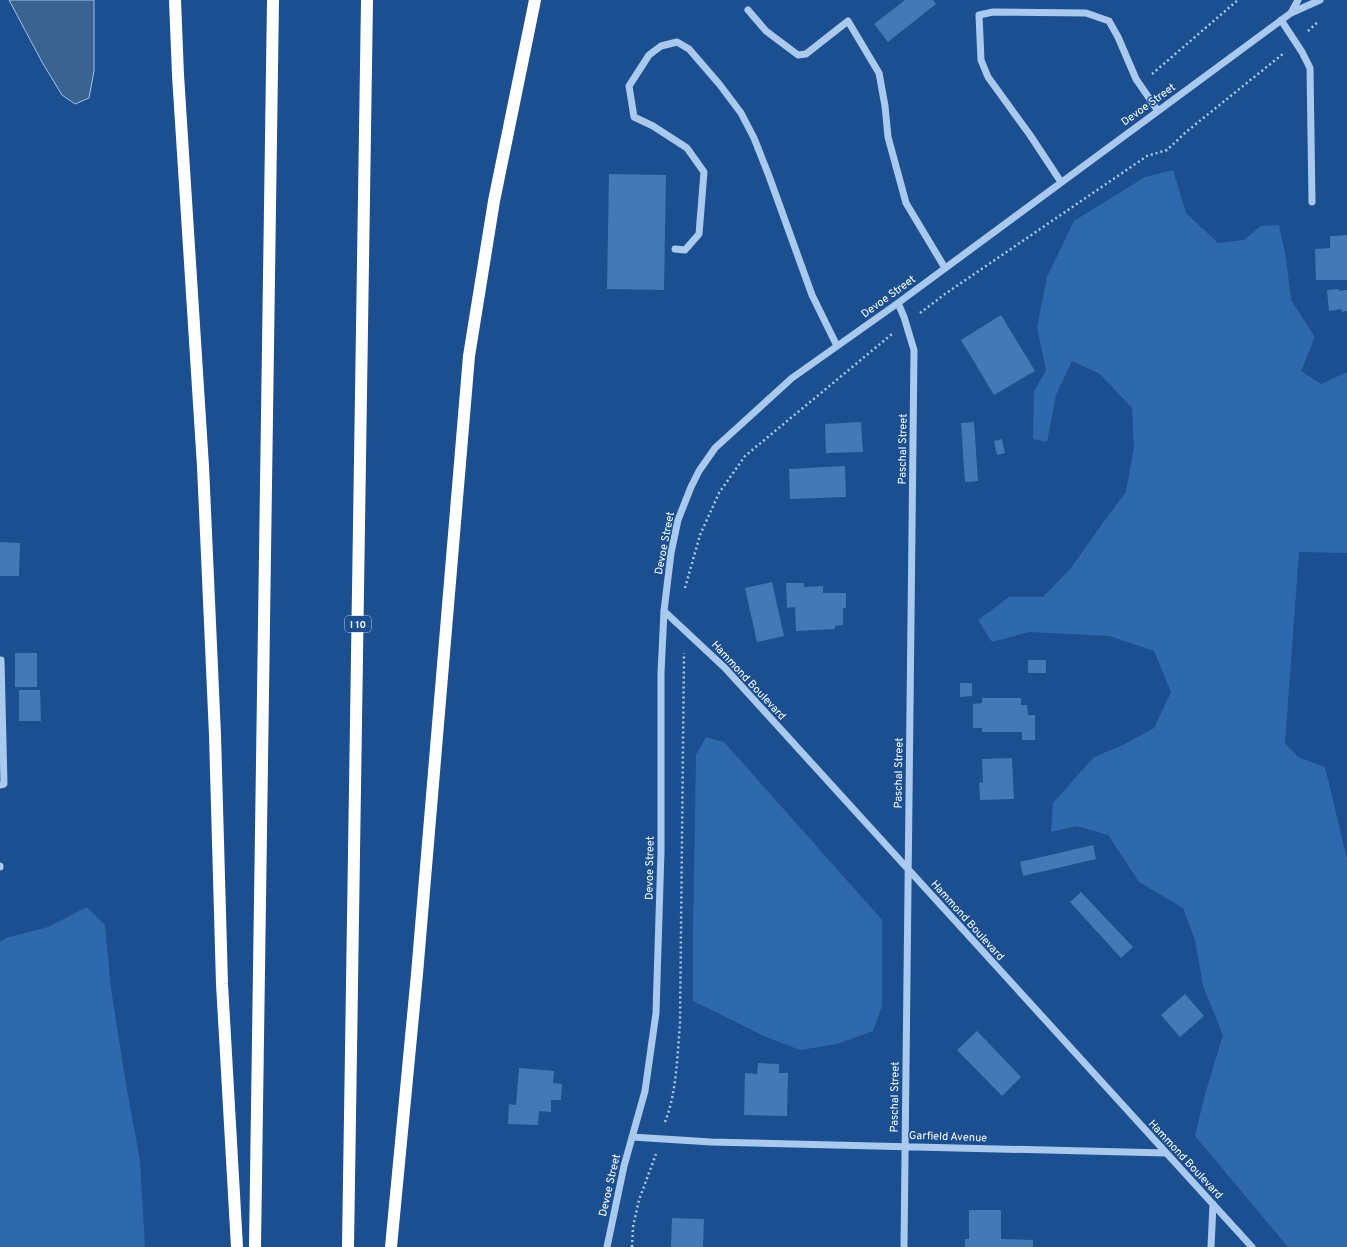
<svg xmlns="http://www.w3.org/2000/svg" width="1347" height="1247" font-family="Overpass,sans-serif">
  <rect width="100%" height="100%" fill="#1b4f8f"/>
  <path fill="#2e69ad" d="M1173 170 1186 213 1218 243 1244 240 1261 226 1279 225 1286 258 1291 300 1315 337 1301 371 1321 384 1347 372V553L1299 552 1285 743 1298 757 1325 767 1347 859V1247H1288L1195 1136 1205 1094 1223 1035 1203 986 1195 940 1183 908 1139 882 1108 835 1077 826 1051 832 1053 803 1094 757 1123 745 1154 728 1171 692 1154 651 1109 636 1029 632 992 642 978 620 1009 597H1043L1071 568 1102 524 1126 492 1134 447 1132 408 1100 374 1072 361 1056 395 1047 442 1033 439 1034 391 1046 370 1037 327 1047 277 1074 221 1145 177Z
    M706 737 724 742 882 920V1006L873 1031 837 1044 800 1050 766 1037 693 1001V936L696 755Z
    M87 907 105 925 111 989 125 1078 140 1161 145 1247H0V942L6 938 48 927Z"/>
  <path fill="#3c6290" stroke="#9cc4f0" d="M9 0H94V71L89 98 75 104 62 95 42 62Z"/>
  <path fill="#4478b7" d="M905 0H933L936 4 888 42 874 24Z
    M609 174 666 175 664 290 607 289Z
    M1347 235V280H1316L1315 249 1330 248V236Z
    M1339 289V291L1347 290V311L1342 312 1341 309 1329 311 1327 290Z
    M1001 315 1035 371 994 395 961 340Z
    M861 422 863 452 826 453 825 424Z
    M974 422 978 481 965 482 961 423Z
    M1002 439 1005 453 997 455 994 441Z
    M845 466 846 497 790 499 789 469Z
    M0 542 20 543 19 576H0Z
    M772 582 784 636 757 642 745 588Z
    M786 583H804V587L823 586V593H846V608H843V625L835 626V629L796 631 795 607 787 608Z
    M15 653H37V687H15Z
    M1028 660H1046V673H1028Z
    M960 683H972V696L960 697Z
    M19 690H40L41 721H19Z
    M982 698H1021V705H1027L1028 715H1035V740H1022V732H982V728H973V704L982 703Z
    M1012 758 1014 799 980 800 979 782 983 783 982 759Z
    M1093 845 1096 859 1023 876 1020 862Z
    M1081 892 1133 947 1121 958 1070 902Z
    M1185 994 1204 1016 1180 1037 1161 1015Z
    M977 1031 1021 1077 1002 1096 957 1050Z
    M758 1063 779 1064V1073H788L787 1116 744 1115 745 1073 757 1074Z
    M519 1068 554 1071 553 1083 562 1084 561 1100H551V1112L539 1111 538 1125 508 1124 509 1104 516 1105Z
    M969 1210H1001V1239L1033 1240V1247H965V1239H969Z
    M672 1218 704 1219 703 1247H671Z"/>
  <g fill="none" stroke-linecap="round" stroke-linejoin="round">
    <path stroke="#a9c9ee" stroke-width="2.5" stroke-dasharray="2 3" stroke-linecap="butt" d="M1308 31 1319 21
      M1152 74 1238 0
      M920 313 945 294 1147 156 1167 150 1186 132 1284 53
      M685 588 700 535 719 493 745 456 892 334
      M665 1122C677 1091 677 1057 680 1024L684 653
      M632 1247 633 1227 639 1200 656 1154"/>
    <path stroke="#a9c9ee" stroke-width="7" d="M748 10 766 31 798 55 806 54 848 21 879 73 885 106 888 137 906 203 945 268
      M1291 13 1298 0
      M1281 20 1302 52 1310 68 1312 202
      M1061 182 1030 135 988 77 981 60 979 15 993 12 1086 13 1109 21 1118 37 1136 79 1158 111
      M675 249 685 250 699 234 704 172 687 148 653 126 634 117 629 86 649 55 661 46 677 42 689 49 720 85 741 113 754 138 769 176 812 295 837 346
      M898 303 904 317 914 350 904 1247
      M664 611 725 668 1252 1247
      M0 785 4 784 1 660
      M0 867V866
      M632 1137 711 1142 1166 1153
      M607 1247 624 1166 645 1091 656 1013 661 852V673L664 611 671 553 678 520 691 487 699 471 715 448 792 378 898 303 1291 13 1320 0
      M1211 1247 1213 1204"/>
    <path stroke="#fff" stroke-width="12" d="M175 0 178 75 203 466 215 735 222 984 237 1247
      M255 1247 273 0
      M348 1247 367 0
      M391 1247 417 974 469 356 494 201 535 0"/>
  </g>
  <g text-anchor="middle" stroke-width="3" stroke-linejoin="round" paint-order="stroke">
    <rect fill="#1b4f8f" stroke="#bbcadd" stroke-width="1" x="345" y="616" width="26" height="16" rx="3"/>
    <g font-size="10" font-weight="bold" fill="#fff">
      <text x="358" y="628">I 10</text>
    </g>
    <g font-size="11" fill="#fff" stroke="#1b4f8f">
      <text transform="translate(1148 104) rotate(-36)" y="4">Devoe Street</text>
      <text transform="translate(888 296) rotate(-36)" y="4">Devoe Street</text>
      <text transform="translate(902 449) rotate(-89)" y="4">Paschal Street</text>
      <text transform="translate(664 543) rotate(-79)" y="4">Devoe Street</text>
      <text transform="translate(749 680) rotate(47)" y="4">Hammond Boulevard</text>
      <text transform="translate(898 773) rotate(-89)" y="4">Paschal Street</text>
      <text transform="translate(649 868) rotate(-89)" y="4">Devoe Street</text>
      <text transform="translate(968 920) rotate(48)" y="4">Hammond Boulevard</text>
      <text transform="translate(894 1097) rotate(-89)" y="4">Paschal Street</text>
      <text transform="translate(948 1136) rotate(2)" y="4">Garfield Avenue</text>
      <text transform="translate(1186 1159) rotate(47)" y="4">Hammond Boulevard</text>
      <text transform="translate(609 1185) rotate(-77)" y="4">Devoe Street</text>
    </g>
  </g>
</svg>
